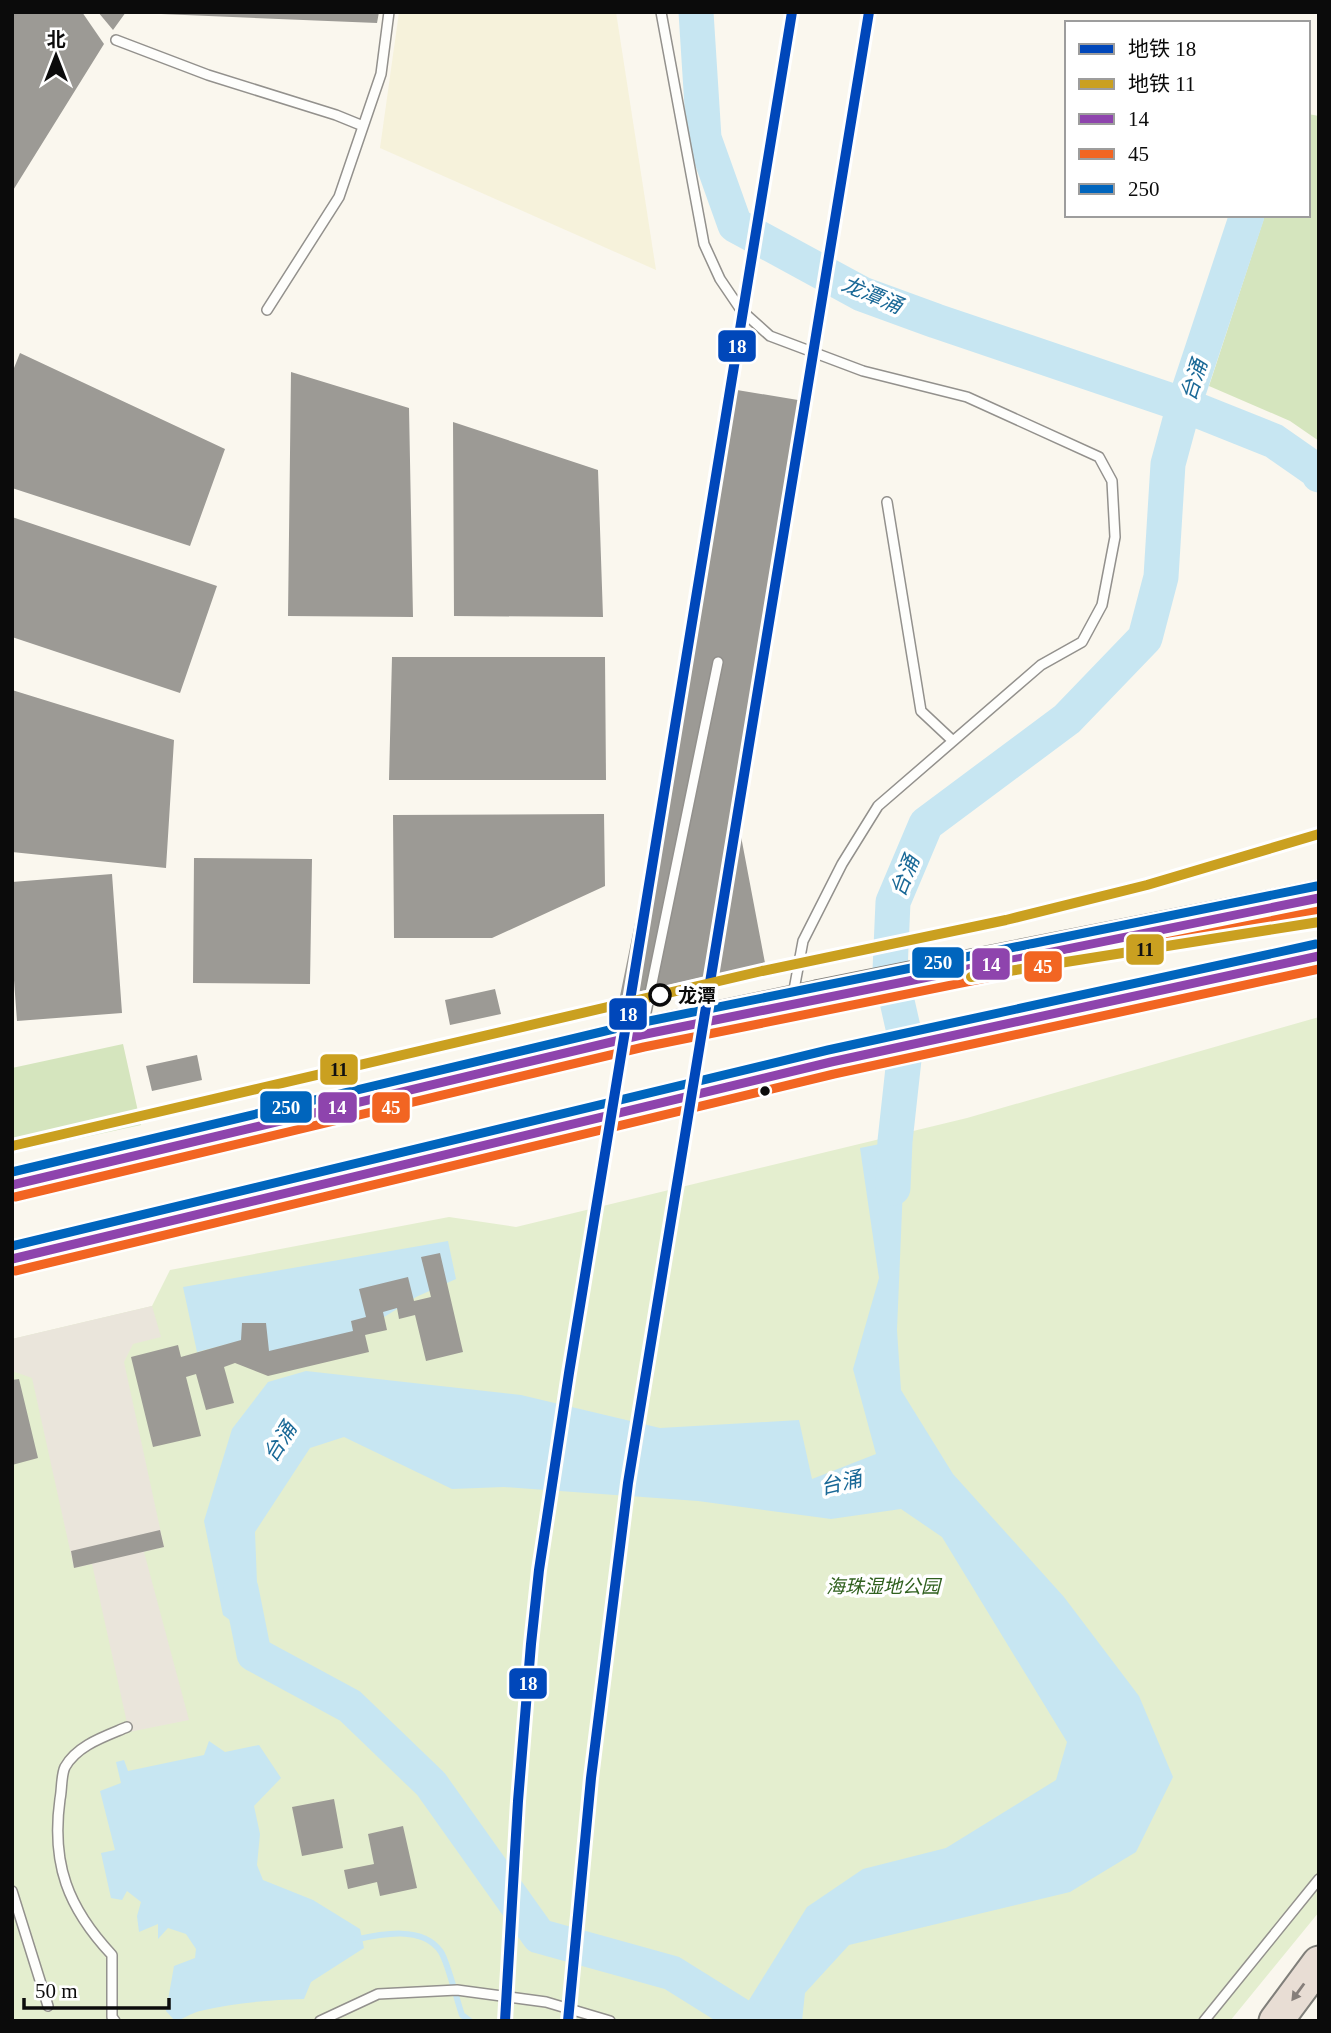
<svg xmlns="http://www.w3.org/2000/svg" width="1331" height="2033" font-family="'Times New Roman','Noto Sans SC',serif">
  <rect width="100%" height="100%" fill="#faf7ee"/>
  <path fill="#f6f2db" d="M399 12H616L656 270 380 148Z"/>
  <path fill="#e4eecf" d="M1319 1017V1912L1230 2021H12V1339L152 1306 170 1270 449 1217 516 1227 967 1118Z"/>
  <path fill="#d5e5be" d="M1308 114 1319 116V441L1290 421 1209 386 1265 215H1308Z
    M123 1044 141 1125 12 1153V1068Z"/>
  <path fill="#eae5db" d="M152 1306 161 1337 133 1344 124 1362 164 1547 144 1552 189 1720 129 1732 92 1564 74 1568 32 1378 12 1371V1339Z"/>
  <path fill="#c7e6f2" d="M905 1139 897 1330 901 1390 953 1474 1064 1597 1139 1696 1173 1777 1136 1852 1070 1892 849 1945 805 1993 802 2021H736L807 1907 863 1869 946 1848 1056 1780 1067 1742 942 1537 901 1509 831 1519 698 1501 504 1487 452 1489 344 1437 310 1448 255 1532 258 1608 250 1635 223 1615 204 1521 232 1429 268 1382 306 1371 521 1395 660 1428 799 1420 812 1479 876 1454 853 1369 879 1278 860 1148Z
    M448 1241 456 1279 416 1297 354 1336 269 1359 236 1342 197 1352 183 1287Z
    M209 1741 225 1752 259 1745 281 1778 254 1806 260 1834 257 1865 263 1880 313 1900 360 1929 364 1948 311 1982 304 1999C268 2000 235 2003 200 2011 191 2013 184 2019 175 2021L166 2011 174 1966 195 1958 196 1949 186 1934 168 1928 158 1939V1924L139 1932 137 1916 141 1902 127 1891 122 1900 111 1898 101 1853 115 1850 100 1791 121 1783 116 1762 124 1760 128 1771 204 1755Z"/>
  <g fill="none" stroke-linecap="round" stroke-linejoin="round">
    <path stroke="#c7e6f2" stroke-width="6" d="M354 1940C381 1934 423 1925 441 1952 448 1963 457 2001 462 2015L470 2021"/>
    <path stroke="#c7e6f2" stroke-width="35" d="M696 12 704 138 735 225 862 294 936 321 1184 405 1274 441 1317 471 1319 475
      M893 1188 895 1141 906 1041 890 970 893 902 926 824 1067 719 1145 638 1161 577 1168 464 1184 405 1247 215
      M241 1589 254 1654 350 1706 431 1784 539 1936 672 1973 749 2021"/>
  </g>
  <path fill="#9c9a95" d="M12 12H82L104 44 12 192Z
    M98 12H126L113 30Z
    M161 12H379L377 23 161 14Z
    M20 353 225 449 190 546 12 488V373Z
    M291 372 409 408 413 617 288 616Z
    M725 388 810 402 740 831 765 963 620 996 649 854Z
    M453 422 598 470 603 617 454 616Z
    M12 517 217 586 180 693 12 637Z
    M392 657H605L606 780H389Z
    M12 690 174 740 166 868 12 852Z
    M604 814 605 886 492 938H394L393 815Z
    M194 858 312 859 310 984 193 983Z
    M112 874 122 1013 17 1021 12 953V882Z
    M495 989 501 1014 450 1025 445 1000Z
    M197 1055 202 1080 152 1091 146 1066Z
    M440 1253 463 1352 426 1361 415 1315 399 1319 397 1308 383 1312 387 1330 365 1335 369 1352 268 1376 235 1363 224 1367 234 1403 206 1410 196 1374 186 1377 201 1436 153 1447 131 1357 178 1345 181 1357 241 1340 242 1323H266L269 1351 353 1331 351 1321 366 1317 359 1289 408 1277 414 1301 431 1297 421 1257Z
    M19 1379 38 1458 12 1465V1380Z
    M160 1530 164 1547 74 1568 71 1551Z
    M334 1799 343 1848 302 1856 292 1807Z
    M403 1826 417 1888 380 1896 377 1882 348 1889 344 1870 374 1864 368 1834Z"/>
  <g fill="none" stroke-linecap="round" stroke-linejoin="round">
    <g stroke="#93918d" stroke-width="12">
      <path id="lane" d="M661 12 704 244 720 279 741 310 770 336 863 371 967 397 1099 457 1112 481 1115 537 1102 605 1082 642 1041 665 878 806 842 864 803 941 793 995
        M116 40 208 75 336 115 363 126
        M267 310 339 197 381 74 389 12
        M887 502 921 711 953 741
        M643 1027 718 662
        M12 1891 48 2006
        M115 2021 112 2017V1955C68 1908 51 1864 60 1799 62 1790 61 1775 65 1767 77 1745 106 1736 127 1727
        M320 2021 378 1994 457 1990 546 2002 610 2021
        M1204 2021 1319 1879"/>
    </g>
    <g stroke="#807f7a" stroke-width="37">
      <path id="highway" d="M926 976 1319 898
        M12 1185 641 1035 817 998
        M12 1259 831 1062 1319 956
        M1276 2021 1319 1963"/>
    </g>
    <use href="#lane" stroke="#fefefc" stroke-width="9"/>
    <use href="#highway" stroke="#e8ddd4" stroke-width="33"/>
    <g stroke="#807f7a" stroke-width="37" stroke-linecap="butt">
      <path id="highway-bridge" d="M817 998 926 976"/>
    </g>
    <use href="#highway-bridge" stroke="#e8ddd4" stroke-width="33"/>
    <g stroke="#fff" stroke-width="14">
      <path id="bus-1" d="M12 1185 641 1035 1319 898
        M12 1259 831 1062 1319 956"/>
    </g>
    <g stroke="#fff" stroke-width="14">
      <path id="bus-2" d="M15 1197 644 1047 1319 911
        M15 1271 834 1074 1319 969"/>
    </g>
    <g stroke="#fff" stroke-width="14">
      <path id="bus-3" d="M12 1172 639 1023 1317 886
        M12 1246 828 1050 1316 944"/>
    </g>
    <use href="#bus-1" stroke="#8e44ad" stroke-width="9"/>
    <use href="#bus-2" stroke="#f26522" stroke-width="9"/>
    <use href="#bus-3" stroke="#0065bd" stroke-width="9"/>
    <g stroke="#fff" stroke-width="16">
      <path id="metro-1" d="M505 2021 518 1801 531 1644 539 1570 569 1373 792 12
        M568 2021 591 1778 628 1483 869 12"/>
    </g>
    <g stroke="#fff" stroke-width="16">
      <path id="metro-2" d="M971 977 1319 922
        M12 1146 762 971 1006 920 1147 885 1319 834"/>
    </g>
    <use href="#metro-1" stroke="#0047ba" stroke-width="10"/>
    <use href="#metro-2" stroke="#caa020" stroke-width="10"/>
  </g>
  <defs><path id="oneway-solid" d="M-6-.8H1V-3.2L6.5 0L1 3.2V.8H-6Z" transform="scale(1.75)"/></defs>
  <use fill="#857e7a" href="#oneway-solid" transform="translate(1298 1992) rotate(126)"/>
  <circle fill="#fff" stroke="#0b0b0b" stroke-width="3.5" cx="660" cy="995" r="10"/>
  <circle fill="#0b0b0b" stroke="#fff" stroke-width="2.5" cx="765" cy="1091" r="6"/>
  <g text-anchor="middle" stroke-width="7" stroke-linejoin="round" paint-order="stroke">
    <g font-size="19" font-weight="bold" fill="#0b0b0b" stroke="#fff" text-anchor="start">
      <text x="678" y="1002">龙潭</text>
    </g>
    <g font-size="19" font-style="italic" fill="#30601f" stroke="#fff">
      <text x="883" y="1593">海珠湿地公园</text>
    </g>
    <g font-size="21" font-style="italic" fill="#1a6997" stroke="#fff">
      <text transform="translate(872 295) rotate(23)" y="7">龙潭涌</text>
      <text transform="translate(1194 380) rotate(-72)" y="7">台涌</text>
      <text transform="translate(905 876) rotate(-68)" y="7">台涌</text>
      <text transform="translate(280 1442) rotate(-58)" y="7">台涌</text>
      <text transform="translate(841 1483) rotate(-13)" y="7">台涌</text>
    </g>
  </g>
  <g stroke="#fff" stroke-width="2.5">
    <rect x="717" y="329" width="40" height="34" rx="7" fill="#0047ba"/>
    <rect x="1125" y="933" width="40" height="33" rx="7" fill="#caa020"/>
    <rect x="911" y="946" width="54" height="33" rx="7" fill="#0065bd"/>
    <rect x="971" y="947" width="40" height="34" rx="7" fill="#8e44ad"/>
    <rect x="1023" y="950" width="40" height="33" rx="7" fill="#f26522"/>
    <rect x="608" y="997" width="40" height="34" rx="7" fill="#0047ba"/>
    <rect x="319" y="1053" width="40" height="33" rx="7" fill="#caa020"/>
    <rect x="259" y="1090" width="54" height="34" rx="7" fill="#0065bd"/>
    <rect x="317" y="1091" width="41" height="33" rx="7" fill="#8e44ad"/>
    <rect x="371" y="1091" width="40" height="33" rx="7" fill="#f26522"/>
    <rect x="508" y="1667" width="40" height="33" rx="7" fill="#0047ba"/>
  </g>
  <g font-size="19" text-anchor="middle" font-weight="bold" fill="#fff">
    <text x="737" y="353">18</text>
    <text x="938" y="969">250</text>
    <text x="991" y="971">14</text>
    <text x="1043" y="973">45</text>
    <text x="628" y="1021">18</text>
    <text x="286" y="1114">250</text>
    <text x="337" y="1114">14</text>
    <text x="391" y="1114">45</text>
    <text x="528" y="1690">18</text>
  </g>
  <g font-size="19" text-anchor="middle" font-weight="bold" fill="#111">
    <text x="1145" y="956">11</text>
    <text x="339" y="1076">11</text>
  </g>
  <rect width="1331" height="2033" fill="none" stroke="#0b0b0b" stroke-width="28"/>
  <rect x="1065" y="21" width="245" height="196" fill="#ffffff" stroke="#9d9d9d" stroke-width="2"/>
  <rect x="1079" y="44" width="35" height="10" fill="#0047ba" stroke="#9d9d9d" stroke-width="2"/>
  <text x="1128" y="56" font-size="21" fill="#0b0b0b">地铁 18</text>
  <rect x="1079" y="79" width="35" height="10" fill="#caa020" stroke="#9d9d9d" stroke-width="2"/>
  <text x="1128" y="91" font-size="21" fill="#0b0b0b">地铁 11</text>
  <rect x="1079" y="114" width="35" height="10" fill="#8e44ad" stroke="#9d9d9d" stroke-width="2"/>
  <text x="1128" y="126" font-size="21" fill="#0b0b0b">14</text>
  <rect x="1079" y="149" width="35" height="10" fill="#f26522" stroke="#9d9d9d" stroke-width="2"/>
  <text x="1128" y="161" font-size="21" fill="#0b0b0b">45</text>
  <rect x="1079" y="184" width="35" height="10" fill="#0065bd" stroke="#9d9d9d" stroke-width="2"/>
  <text x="1128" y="196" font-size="21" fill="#0b0b0b">250</text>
  <g transform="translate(56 56)" stroke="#ffffff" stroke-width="5" paint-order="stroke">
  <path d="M0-5L12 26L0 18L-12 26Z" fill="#0b0b0b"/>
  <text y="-10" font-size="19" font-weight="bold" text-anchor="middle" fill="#0b0b0b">北</text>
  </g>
  <path d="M24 1998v10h145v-10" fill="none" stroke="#0b0b0b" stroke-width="3.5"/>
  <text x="35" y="1998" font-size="21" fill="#0b0b0b" stroke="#ffffff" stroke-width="5" paint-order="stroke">50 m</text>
</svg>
